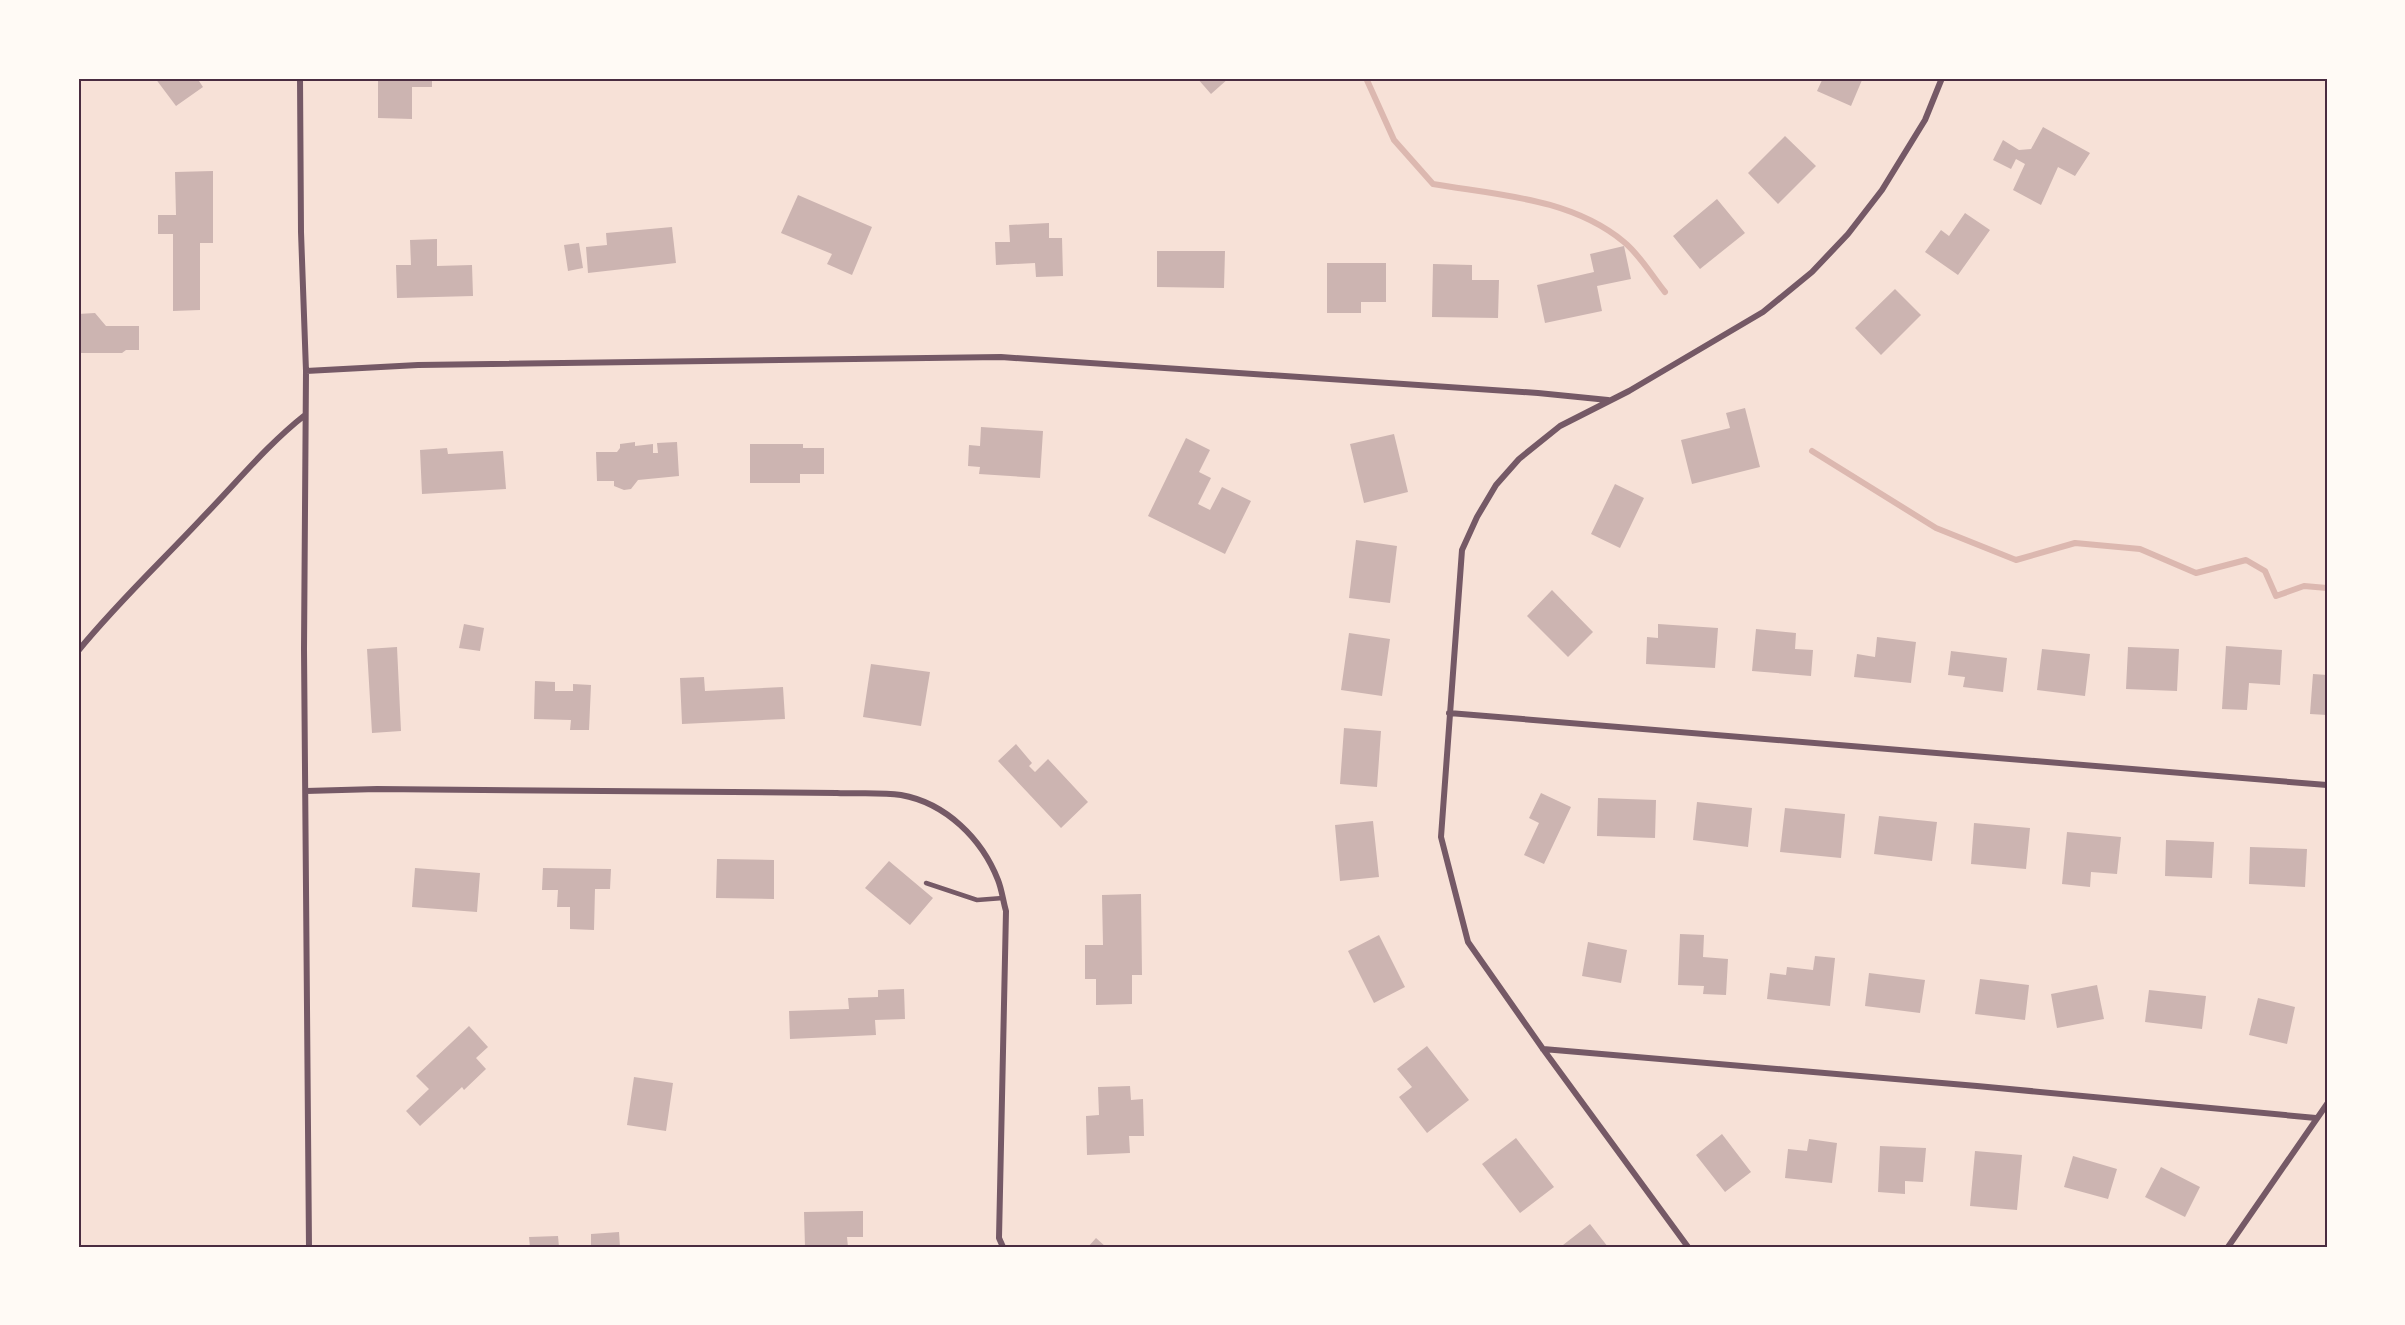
<svg xmlns="http://www.w3.org/2000/svg" width="2405" height="1325" font-family="'IBM Plex Sans',sans-serif">
  <rect width="100%" height="100%" fill="#f7e1d7"/>
  <g fill="none" stroke-linecap="round" stroke-linejoin="round">
    <path stroke="#dcb8b0" stroke-width="6" d="M1366 78 1394 140 1433 184C1498 195 1571 198 1624 242 1640 255 1652 276 1665 292
      M1812 451 1936 528 2016 560 2075 543 2140 549 2196 573 2246 560 2265 571 2276 596 2304 586 2327 588"/>
  </g>
  <path fill="#ccb4b1" d="M155 78H197L203 87 176 106Z
    M378 78H432V87H412V119L378 118Z
    M1197 78H1229L1211 94Z
    M1823 78H1856L1862 80 1851 106 1817 91Z
    M2043 127 2090 153 2075 176 2058 167 2041 205 2013 190 2025 164 2016 159 2011 169 1993 160 2003 140 2019 150 2031 149Z
    M1785 136 1816 166 1778 204 1748 173Z
    M213 171V243H200V310L173 311V234H158V215H176L175 172Z
    M798 195 872 227 852 275 827 264 832 254 781 233Z
    M1717 199 1745 233 1700 269 1673 236Z
    M1965 213 1990 230 1958 275 1925 252 1941 230 1949 236Z
    M1049 223V238H1062L1063 276 1036 277 1035 263 996 265 995 242H1010L1009 225Z
    M672 227 676 263 588 273 586 247 607 245 606 233Z
    M437 239V266L472 265 473 296 397 298 396 265H411L410 240Z
    M579 243 583 268 568 271 564 245Z
    M1624 246 1631 279 1597 286 1602 311 1545 323 1537 285 1594 272 1590 254Z
    M1157 251H1225L1224 288 1157 287Z
    M1327 263H1386V302H1361V313H1327Z
    M1433 264 1472 265V280H1499L1498 318 1432 317Z
    M1895 289 1921 315 1881 355 1855 328Z
    M95 313 106 326H139V350H126L122 353H78V314Z
    M1745 408 1760 467 1692 484 1681 440 1730 428 1726 413Z
    M981 427 1043 431 1040 478 979 474 980 467 968 466 969 445 980 446Z
    M1394 434 1408 492 1364 503 1350 444Z
    M1186 438 1210 450 1199 472 1211 478 1198 504 1210 510 1222 487 1251 501 1225 554 1148 516Z
    M635 442V446L653 444V453H658L657 443 677 442 679 476 638 480 631 489 624 490 614 486V481H597L596 452H617L620 448V444Z
    M750 444H803V448H824V474H800V483H750Z
    M447 448 448 454 503 451 506 489 422 494 420 450Z
    M1615 484 1644 498 1620 548 1591 534Z
    M1356 540 1397 546 1390 603 1349 598Z
    M1552 590 1593 632 1568 657 1527 616Z
    M464 624 484 628 480 651 459 648Z
    M1658 624 1718 628 1715 668 1646 664 1647 637 1658 638Z
    M1756 629 1796 633 1795 649 1813 650 1811 676 1752 671Z
    M1349 633 1390 639 1382 696 1341 690Z
    M1877 637 1916 642 1911 683 1854 677 1857 654 1875 657Z
    M2226 646 2282 650 2280 685 2249 683 2247 710 2222 709Z
    M397 647 401 731 372 733 367 649Z
    M2128 647 2179 649 2177 691 2126 689Z
    M2042 649 2090 654 2085 696 2037 690Z
    M1951 651 2007 658 2003 692 1963 687 1965 677 1948 675Z
    M871 664 930 672 921 726 863 717Z
    M2313 674 2327 675V715L2310 714Z
    M704 677 705 691 783 687 785 719 682 724 680 678Z
    M535 681 555 682V691H573V684L591 685 589 730H570L571 720 534 719Z
    M1344 728 1381 731 1377 787 1340 784Z
    M1016 744 1032 763 1029 766 1035 772 1048 759 1088 802 1061 828 998 761Z
    M1541 793 1571 807 1544 864 1524 855 1539 823 1529 818Z
    M1598 798 1656 800 1655 838 1597 836Z
    M1697 802 1752 808 1748 847 1693 840Z
    M1785 808 1845 814 1841 858 1780 852Z
    M1879 816 1937 822 1932 861 1874 854Z
    M1373 821 1379 877 1340 881 1335 825Z
    M1974 823 2030 828 2026 869 1971 864Z
    M2067 832 2121 837 2117 874 2091 872 2090 887 2062 884Z
    M2166 840 2214 842 2212 878 2165 876Z
    M2250 847 2307 849 2305 887 2249 884Z
    M717 859 774 860V899L716 898Z
    M889 861 933 898 910 925 865 888Z
    M415 868 480 873 477 912 412 907Z
    M543 868 611 869 610 889H595L594 930 570 929V907H557L558 890H542Z
    M1141 894 1142 975H1132V1004L1096 1005V979H1085V945H1103L1102 895Z
    M1680 934 1704 935 1703 957 1728 959 1726 995 1703 994 1704 986 1678 985Z
    M1379 935 1405 987 1374 1003 1348 951Z
    M1588 942 1627 950 1621 983 1582 976Z
    M1815 956 1835 958 1830 1006 1767 999 1770 973 1786 975 1787 967 1813 970Z
    M1869 973 1925 980 1920 1013 1865 1006Z
    M1980 979 2029 985 2025 1020 1975 1014Z
    M2097 985 2104 1019 2057 1028 2051 994Z
    M904 989 905 1019 875 1020 876 1035 790 1039 789 1011 849 1009 848 998 878 997V990Z
    M2149 990 2206 996 2202 1029 2145 1022Z
    M2258 998 2295 1007 2287 1044 2249 1035Z
    M469 1026 488 1047 476 1058 486 1069 464 1090 462 1087 420 1126 406 1111 429 1089 416 1076Z
    M1427 1046 1469 1100 1427 1133 1399 1097 1412 1087 1397 1069Z
    M634 1077 673 1083 666 1131 627 1125Z
    M1130 1086 1131 1100 1143 1099 1144 1136H1129L1130 1153 1087 1155 1086 1116 1099 1115 1098 1087Z
    M1722 1134 1751 1172 1725 1192 1696 1155Z
    M1516 1138 1554 1187 1520 1213 1482 1164Z
    M1809 1139 1837 1143 1832 1183 1785 1178 1788 1149 1807 1151Z
    M1880 1146 1926 1148 1923 1182 1905 1181V1194L1878 1192Z
    M1975 1151 2022 1155 2017 1210 1970 1206Z
    M2073 1156 2117 1169 2108 1199 2064 1187Z
    M2161 1167 2200 1187 2185 1217 2145 1197Z
    M863 1211V1237H847L848 1247H805L804 1212Z
    M1590 1224 1608 1247H1565L1563 1245Z
    M619 1232 620 1247H591V1234Z
    M558 1236 559 1247H530L529 1237Z
    M1096 1238 1106 1247H1088Z"/>
  <g fill="none" stroke-linecap="round" stroke-linejoin="round">
    <path stroke="#755966" stroke-width="4.5" d="M926 883 977 900 1003 898"/>
    <path stroke="#755966" stroke-width="6" d="M300 78 301 232 306 371 304 649 309 1247
      M306 371 418 365 1001 357 1538 393 1608 400
      M78 651C117 603 162 561 204 516 238 481 267 445 305 415
      M1449 713 2327 785
      M306 791 377 789 837 793C858 794 881 792 901 795 946 803 982 839 998 880 1002 890 1003 901 1006 911L999 1238 1003 1247
      M1543 1049 1977 1086 2316 1118
      M1688 1247 1543 1049 1468 942 1441 837 1462 550 1477 517 1496 485 1519 459 1560 426 1629 391 1763 312 1812 272 1848 234 1882 190 1925 120 1942 78
      M2228 1247 2327 1104"/>
  </g>
  <rect width="2405" height="1325" fill="none" stroke="#fffaf5" stroke-width="159"/>
  <rect x="80" y="80" width="2246" height="1166" fill="none" stroke="#4a2c40" stroke-width="2"/>
</svg>
